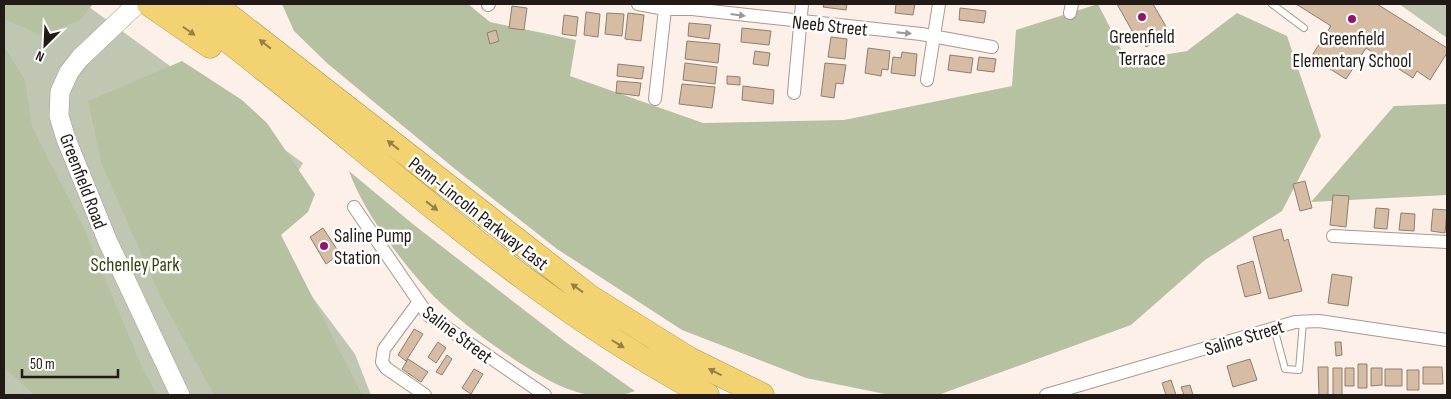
<svg xmlns="http://www.w3.org/2000/svg" width="1451" height="399" font-family="'Sofia Sans Condensed',sans-serif">
  <rect width="100%" height="100%" fill="#fdf0e9"/>
  <path fill="#bfc7b3" d="M4 4H85L303 163 263 231 355 354 371 395H4Z
    M1399 4H1447V38Z"/>
  <path fill="#b5c1a1" d="M4 4H93L79 21 41 35 4 19Z
    M282 4H468L490 22 576 40 570 76 703 123 844 120 1012 86 1016 30 1098 4 1127 61 1187 51 1237 13 1287 36 1321 136 1282 211 1205 260 1131 325 938 395H890L806 378 682 330 557 249 455 169 328 64 294 31Z
    M4 49 7 51 25 80 32 127 83 226 141 365 157 395H34L4 367Z
    M182 61 242 100 267 123 315 194 308 212 281 235 362 395H214L160 296 102 165 88 101Z
    M1447 104V195L1311 202 1394 106Z
    M349 171 414 225 567 343 635 391C616 399 588 397 568 389 532 376 452 318 426 288 398 257 363 211 349 171Z"/>
  <path fill="#d5bca2" stroke="#8d7f70" d="M824 4H847L846 10 823 7Z
    M896 4H915L913 15 895 13Z
    M1117 4H1153L1168 30 1161 33 1164 37 1146 47 1144 43 1140 45Z
    M1296 4H1377L1447 48V53L1430 80 1417 71 1413 78 1366 48 1346 79 1311 57 1331 26Z
    M512 6 527 8 524 30 509 28Z
    M960 8 986 11 984 23 959 20Z
    M586 12 600 14 598 37 584 35Z
    M607 13 624 14 622 36 605 34Z
    M628 13 644 15 641 41 625 39Z
    M564 15 578 17 576 36 562 34Z
    M689 23 711 25 709 39 688 36Z
    M742 28 771 31 769 45 741 42Z
    M496 30 499 41 490 44 487 33Z
    M831 37 847 39 845 59 828 57Z
    M687 41 720 44 718 63 685 59Z
    M868 48 890 51 888 70 882 69 881 76 865 73Z
    M755 51 770 53 768 66 753 64Z
    M902 52 917 54 915 76 891 73 893 57 901 58Z
    M950 55 973 58 971 73 948 70Z
    M979 57 996 59 994 72 977 70Z
    M685 63 717 67 715 84 683 80Z
    M825 63 846 65 843 84 836 83 834 98 821 96Z
    M618 64 644 67 642 79 617 76Z
    M727 76 740 77V85L727 84Z
    M617 81 641 83 639 96 616 93Z
    M682 84 715 87 712 108 679 104Z
    M743 86 774 90 773 104 742 100Z
    M1305 181 1312 208 1300 211 1293 184Z
    M1333 195 1349 196 1346 227 1330 225Z
    M1376 208 1389 209 1387 229 1374 228Z
    M1433 209 1447 210 1445 233 1431 231Z
    M1401 213 1415 214 1414 231 1399 230Z
    M323 228 340 254 326 264 310 237Z
    M1281 229 1284 241 1288 239 1302 291 1269 299 1253 237Z
    M1253 261 1261 293 1245 297 1237 266Z
    M1332 274 1352 277 1348 306 1328 303Z
    M414 329 423 334 406 361 398 355Z
    M438 342 446 348 436 363 428 357Z
    M1335 342H1341L1342 355 1336 356Z
    M447 355 452 359 442 375 436 372Z
    M408 359 428 372 421 382 402 369Z
    M1250 359 1257 380 1233 387 1227 366Z
    M1358 364H1367V388H1358Z
    M1318 367H1328V395H1319Z
    M1423 367H1442L1443 384H1423Z
    M1333 368H1342V395H1333Z
    M1345 368H1354V386H1345Z
    M1371 368H1382V385L1371 386Z
    M474 369 483 374 471 394 462 388Z
    M1385 369H1402V386H1385Z
    M1407 370H1419V390H1407Z
    M1171 380 1176 395H1166L1162 383Z
    M1190 385 1193 395H1184L1181 387Z"/>
  <g fill="none" stroke-linecap="round" stroke-linejoin="round">
    <g stroke="#ab978d" stroke-width="8">
      <path id="lane" d="M1272 4 1304 28
        M1274 328 1285 369 1299 370 1303 322"/>
    </g>
    <g stroke="#ab978d" stroke-width="14">
      <path id="street" d="M638 4 665 9H692L921 34 992 47
        M488 5 489 4
        M1070 13 1072 4
        M927 80 939 4
        M794 93 802 4
        M655 99 665 9
        M354 207 428 315 545 395
        M1333 236 1447 242
        M418 303 384 349 382 362 386 368 425 395
        M1046 395 1295 322 1319 321 1447 340"/>
    </g>
    <g stroke="#ab978d" stroke-width="20">
      <path id="secondary" d="M137 4 80 58 69 72 60 92 59 116 66 139 108 242 180 395"/>
    </g>
    <g stroke="#aa9251" stroke-width="25">
      <path id="highway" d="M149 4 210 46
        M180 4C356 134 512 293 707 395
        M214 4 590 297 689 359 762 395"/>
    </g>
    <use href="#lane" stroke="#fff" stroke-width="6"/>
    <use href="#street" stroke="#fff" stroke-width="12"/>
    <use href="#secondary" stroke="#fff" stroke-width="19"/>
    <use href="#highway" stroke="#f3d371" stroke-width="24"/>
  </g>
  <defs><path id="oneway-solid" d="M-6-.8H1V-3.2L6.5 0L1 3.2V.8H-6Z" transform="scale(1.25)"/></defs>
  <g fill="#9b9896">
    <use href="#oneway-solid" transform="translate(738 15) rotate(7)"/>
    <use href="#oneway-solid" transform="translate(904 33) rotate(6)"/>
  </g>
  <g fill="#948048">
    <use href="#oneway-solid" transform="translate(189 31) rotate(35)"/>
    <use href="#oneway-solid" transform="translate(265 44) rotate(-142)"/>
    <use href="#oneway-solid" transform="translate(393 145) rotate(-142)"/>
    <use href="#oneway-solid" transform="translate(432 206) rotate(38)"/>
    <use href="#oneway-solid" transform="translate(577 288) rotate(-144)"/>
    <use href="#oneway-solid" transform="translate(618 344) rotate(32)"/>
    <use href="#oneway-solid" transform="translate(715 372) rotate(-153)"/>
  </g>
  <g fill="#92146f" stroke="#fff" stroke-width="2">
    <circle cx="1142" cy="17" r="5"/>
    <circle cx="1352" cy="19" r="5"/>
    <circle cx="324" cy="246" r="5"/>
  </g>
  <g text-anchor="middle" stroke-width="5" stroke-linejoin="round" paint-order="stroke">
    <g font-size="19" fill="#211a16" stroke="#fff">
      <text transform="translate(830 25) rotate(6)" y="7">Neeb Street</text>
      <text transform="translate(84 181) rotate(69)" y="7">Greenfield Road</text>
      <text transform="translate(479 213) rotate(38)" y="7">Penn-Lincoln Parkway East</text>
      <text transform="translate(458 334) rotate(37)" y="7">Saline Street</text>
      <text transform="translate(1244 337) rotate(-17)" y="7">Saline Street</text>
    </g>
    <g font-size="19" fill="#211a16" stroke="#fff">
      <text x="1142" y="43">Greenfield<tspan x="1142" dy="22">Terrace</tspan></text>
      <text x="1352" y="45">Greenfield<tspan x="1352" dy="22">Elementary School</tspan></text>
      <text x="334" y="242" text-anchor="start">Saline Pump<tspan x="334" dy="22">Station</tspan></text>
    </g>
    <g font-size="19" fill="#33420f" stroke="#fff">
      <text x="135" y="271">Schenley Park</text>
    </g>
  </g>
  <rect width="1451" height="399" fill="none" stroke="#211a16" stroke-width="10"/>
  <g transform="translate(45 45) rotate(204)" stroke="#ffffff" stroke-width="4" paint-order="stroke">
  <path d="M0-4L9 19L0 12L-9 19Z" fill="#211a16"/>
  <text y="-8" font-size="14" font-weight="bold" text-anchor="middle" fill="#211a16">N</text>
  </g>
  <path d="M22 369v8h96v-8" fill="none" stroke="#211a16" stroke-width="2.5"/>
  <text x="30" y="369" font-size="15" fill="#211a16" stroke="#ffffff" stroke-width="4" paint-order="stroke">50 m</text>
</svg>
